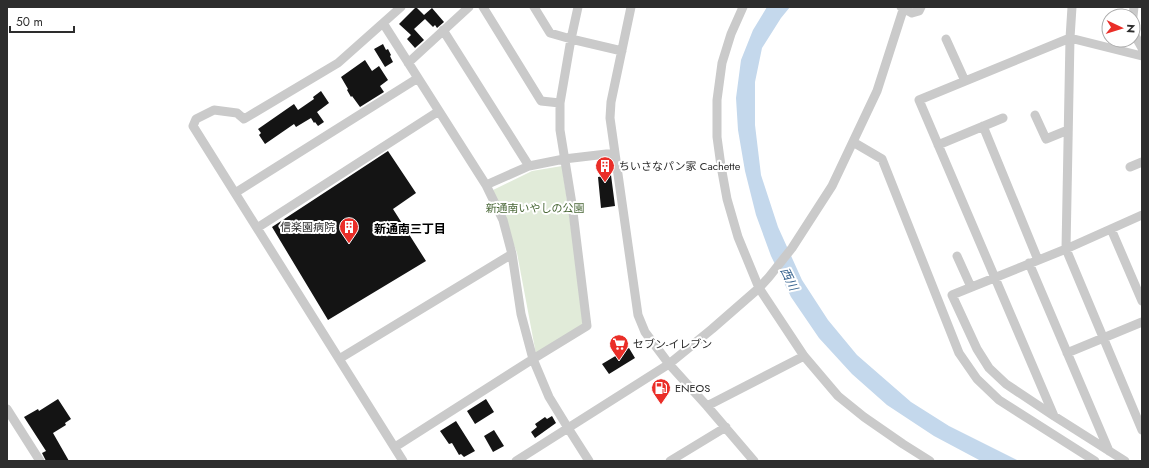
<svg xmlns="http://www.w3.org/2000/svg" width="1149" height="468" font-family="Jost,'Noto Sans JP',sans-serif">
  <rect width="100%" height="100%" fill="#fff"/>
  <path fill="#e1ebd9" d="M562 166 585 324 536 354 517 253 493 190 532 171Z"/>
  <path fill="#c4d8ec" d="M767 7H790L781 18 762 48 755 82V125L761 175 778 227 802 280 828 320 857 355 911 402 949 426 1019 461H981L934 436 887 405 852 374 819 338 791 297 771 256 756 215 745 171 738 130 736 98 741 60 753 30Z"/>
  <path fill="#141414" d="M416 7 424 15 432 8 444 22 437 28 435 25 433 27 425 19 414 29 424 40 415 48 407 39 411 35 399 24Z
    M383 44 386 50 388 49 391 55 390 56 393 62 385 67 374 49Z
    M365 60 372 71 379 66 388 80 380 86 384 92 360 107 352 96 351 97 347 90 348 89 341 77Z
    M321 91 329 103 317 112 324 122 318 126 315 122 314 123 311 118 296 127 294 124 265 144 259 135 261 133 258 129 294 104 298 110 314 99 313 97Z
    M388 151 416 193 393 209 426 261 328 320 272 227Z
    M611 175 615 206 601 208 598 177Z
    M629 348 635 358 609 374 602 364Z
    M58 399 71 419 65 423 66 425 53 433 69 461H46L42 453 46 451 24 417 38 409 39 411Z
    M486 399 494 412 475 424 467 411Z
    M552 416 556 423 535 438 531 432 537 427 535 424 545 417 547 419Z
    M456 421 475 451 464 457 461 454 459 455 452 443 449 444 440 431Z
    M494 430 504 446 493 452 484 436Z"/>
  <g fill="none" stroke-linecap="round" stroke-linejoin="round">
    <path stroke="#cacaca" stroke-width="9" d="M401 7 338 63 244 119 237 113 214 110 196 119 193 126 403 461
      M483 7 541 101 560 103
      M534 7 550 33 571 39 622 51
      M631 7 611 102 610 118 638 315 645 332 669 364 707 406 754 461
      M743 7 731 34 722 63 717 100V137L721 166 727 199 738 237 759 288 804 356 838 396 864 417 903 444 930 461
      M901 7 912 13 919 11 921 7
      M1072 7 1070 38 1066 249 1142 430
      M1133 16 1134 7
      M383 23 486 185 503 220 512 254 521 314 533 359 549 397 568 428 589 461
      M443 30 529 166
      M1133 32 1142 48
      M946 39 965 81
      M408 63 469 7
      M1035 115 1046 139 1068 130
      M983 126 1038 260
      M853 142 882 159 959 353 977 379 999 400 1095 461
      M938 145 1003 118
      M1130 167 1142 162
      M486 185 529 166 564 159 615 153
      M235 193 418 78
      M257 228 439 111
      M1111 229 1142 301
      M957 256 971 287
      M1029 263 1109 451
      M1067 353 1142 322
      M339 359 512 254
      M707 406 804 356
      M7 409 40 461
      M1054 416 919 100 1070 38 1142 56
      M395 447 533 359 587 326 572 204 560 130V103L571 39 578 7
      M516 461 669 364 712 329 759 288 769 277 792 248 832 186 877 91 904 7
      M670 461 726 427
      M1125 461 1054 416 1006 384 989 368 977 349 952 295 1066 249 1142 215"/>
  </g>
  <defs>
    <g id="building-pin" transform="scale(1)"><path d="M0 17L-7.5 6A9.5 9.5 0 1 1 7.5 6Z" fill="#ea2e28" stroke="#fff"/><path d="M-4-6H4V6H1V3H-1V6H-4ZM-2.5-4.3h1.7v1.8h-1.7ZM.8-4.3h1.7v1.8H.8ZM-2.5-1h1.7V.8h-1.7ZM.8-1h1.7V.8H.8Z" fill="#fff"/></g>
    <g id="supermarket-pin" transform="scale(1)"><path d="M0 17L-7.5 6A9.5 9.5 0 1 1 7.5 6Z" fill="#ea2e28" stroke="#fff"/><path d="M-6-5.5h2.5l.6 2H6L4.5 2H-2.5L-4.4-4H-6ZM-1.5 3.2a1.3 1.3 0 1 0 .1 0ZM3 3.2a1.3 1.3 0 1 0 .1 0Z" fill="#fff"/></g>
    <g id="fuel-pin" transform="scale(1)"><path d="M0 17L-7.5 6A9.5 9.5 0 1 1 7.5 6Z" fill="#ea2e28" stroke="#fff"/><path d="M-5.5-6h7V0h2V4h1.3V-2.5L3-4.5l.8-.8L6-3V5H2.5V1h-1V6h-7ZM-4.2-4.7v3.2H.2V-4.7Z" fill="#fff"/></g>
  </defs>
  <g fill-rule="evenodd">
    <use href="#building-pin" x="605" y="166"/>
    <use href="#building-pin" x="349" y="227"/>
    <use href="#supermarket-pin" x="619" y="344"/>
    <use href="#fuel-pin" x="661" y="388"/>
  </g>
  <g text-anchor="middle" stroke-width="4" stroke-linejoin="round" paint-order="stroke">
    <g font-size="11" fill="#2d2d2d" stroke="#fff" text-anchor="start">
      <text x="619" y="170">ちいさなパン家 Cachette</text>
      <text x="335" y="231" text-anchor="end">信楽園病院</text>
      <text x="633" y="348">セブン-イレブン</text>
      <text x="675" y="392">ENEOS</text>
    </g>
    <g font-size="11" fill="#4b6939" stroke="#fff">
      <text x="535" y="212">新通南いやしの公園</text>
    </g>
    <g font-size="12" font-weight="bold" fill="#000" stroke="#fff">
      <text x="410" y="233">新通南三丁目</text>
    </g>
    <g font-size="12" font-style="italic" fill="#396590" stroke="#fff">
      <text transform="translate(789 279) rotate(64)" y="4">西川</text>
    </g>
  </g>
  <rect width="1149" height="468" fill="none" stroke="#2d2d2d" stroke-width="16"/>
  <g transform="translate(1121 28) rotate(94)"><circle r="19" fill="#ffffff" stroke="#ababab"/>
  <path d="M0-3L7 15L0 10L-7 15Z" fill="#ea2e28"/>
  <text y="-6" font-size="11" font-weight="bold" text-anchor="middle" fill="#2d2d2d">N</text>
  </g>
  <path d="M10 26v6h64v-6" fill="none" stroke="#2d2d2d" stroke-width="2"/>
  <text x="16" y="26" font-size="12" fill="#2d2d2d" stroke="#ffffff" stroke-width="3" paint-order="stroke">50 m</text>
</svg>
